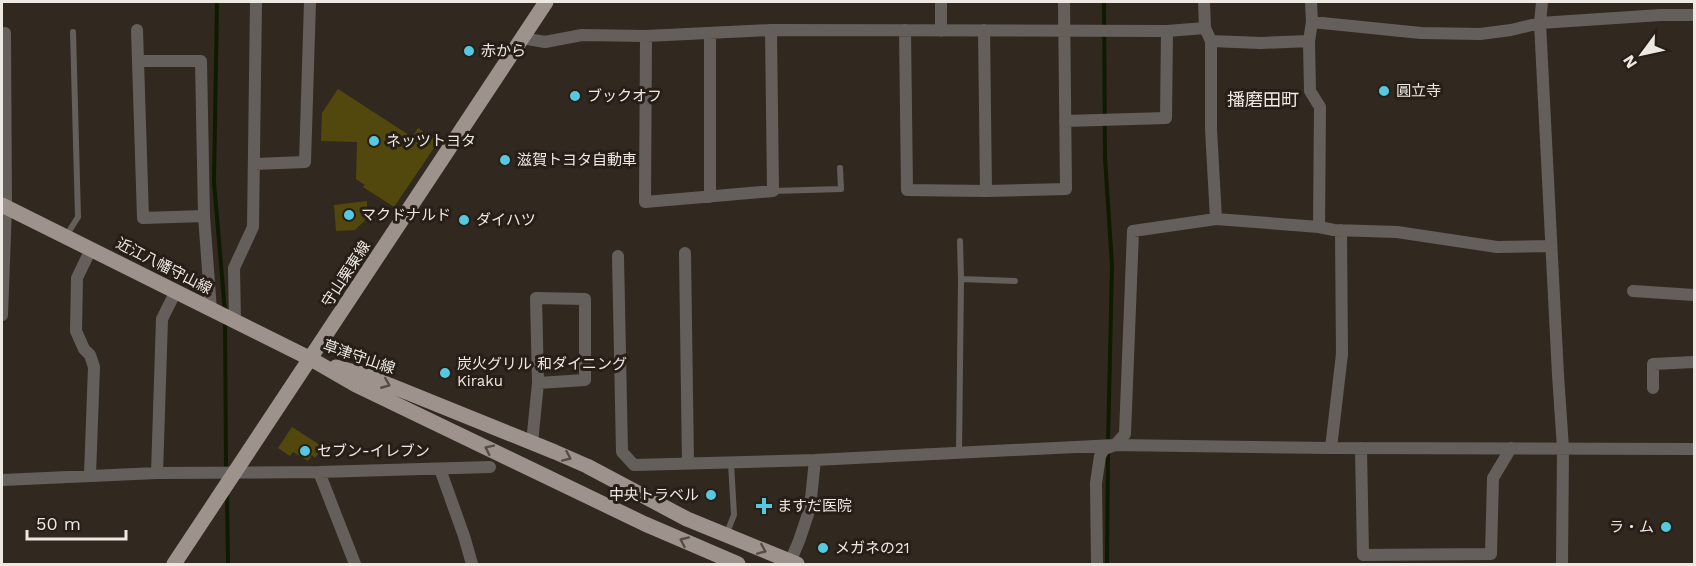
<svg xmlns="http://www.w3.org/2000/svg" width="1696" height="566" font-family="'Work Sans','Noto Sans JP',sans-serif">
  <rect width="100%" height="100%" fill="#312920"/>
  <g fill="none" stroke-linecap="round" stroke-linejoin="round">
    <path stroke="#0f1b00" stroke-width="4" d="M217 2 214 182 225 312
      M1104 2 1105 158 1112 265 1108 444
      M225 320 226 471
      M227 494 228 564
      M1107 564 1108 452"/>
  </g>
  <path fill="#52480e" d="M338 89 412 137 418 128 438 142 394 207 363 187 365 185 356 179 357 142 321 141 322 113Z
    M367 201V218L355 230 336 231 334 205Z
    M292 427 323 447 315 458 312 455 308 461 293 452 290 456 278 448Z"/>
  <g fill="none" stroke-linecap="round" stroke-linejoin="round">
    <path stroke="#655f5c" stroke-width="6" d="M773 191 841 189 840 168
      M66 236 78 217 73 32
      M961 279 1015 281
      M959 453 961 279 960 241
      M726 535 734 515 731 463"/>
    <path stroke="#655f5c" stroke-width="12" d="M1204 2 1205 28 1211 41V129L1216 219
      M1542 2 1540 23 1558 375 1563 448 1562 564
      M1312 22 1421 33 1480 34 1511 30 1540 23 1661 15H1694
      M137 30 143 218 204 216 211 310
      M905 30 907 190 986 191 1066 189 1064 2
      M984 30 986 191
      M941 31V2
      M646 36 645 202 773 191 771 30
      M522 38 545 42 582 35 646 36 771 30 1167 31 1205 28
      M1211 41 1261 43 1309 41 1312 22 1311 2
      M1309 41 1310 91 1320 107 1319 227
      M138 61H201L204 216
      M1065 121 1166 118 1167 31
      M254 164 305 162 310 2
      M710 197V33
      M685 253 688 463
      M618 256 622 452 634 465 815 460 1115 445 1331 448 1694 449
      M1633 291 1694 295
      M2 315 6 207 5 33
      M235 322 234 268 253 227 256 2
      M1653 388V364L1694 362
      M532 443 538 383 536 298 585 299V380L538 383
      M1331 448 1342 354 1341 230
      M1361 448 1363 555 1491 554 1493 478 1511 448
      M440 469 464 536 472 564
      M319 472 355 564
      M157 473 162 319 176 291
      M90 475 94 367 90 355 84 349 76 331 77 278 91 249
      M2 480 157 473 319 472 490 467
      M789 564 799 541 810 508 815 460
      M1097 564 1096 483 1100 456 1104 449 1115 445 1125 434 1133 231 1216 219 1319 227 1334 230 1397 232 1497 247 1551 246"/>
    <path stroke="#9e928d" stroke-width="15" d="M2 205 311 359 356 385 645 524 738 564
      M336 367 362 374 555 452 587 466 687 519 797 564
      M174 564 546 2"/>
  </g>
  <defs><path id="oneway-chevron" d="M-2-3.5L2.5 0L-2 3.5" fill="none" stroke-width="1.6" stroke-linecap="round" stroke-linejoin="round" transform="scale(1.5)"/></defs>
  <g stroke="#574d46">
    <use href="#oneway-chevron" transform="translate(386 384) rotate(22)"/>
    <use href="#oneway-chevron" transform="translate(489 449) rotate(-154)"/>
    <use href="#oneway-chevron" transform="translate(567 457) rotate(24)"/>
    <use href="#oneway-chevron" transform="translate(684 541) rotate(-156)"/>
    <use href="#oneway-chevron" transform="translate(762 550) rotate(23)"/>
  </g>
  <g fill="#56c9e1" stroke="#271f17" stroke-width="2">
    <circle cx="469" cy="51" r="6"/>
    <circle cx="1384" cy="91" r="6"/>
    <circle cx="575" cy="96" r="6"/>
    <circle cx="374" cy="141" r="6"/>
    <circle cx="505" cy="160" r="6"/>
    <circle cx="349" cy="215" r="6"/>
    <circle cx="464" cy="220" r="6"/>
    <circle cx="445" cy="373" r="6"/>
    <circle cx="305" cy="451" r="6"/>
    <circle cx="711" cy="495" r="6"/>
    <path d="M761 497h6v6h6v6h-6v6h-6v-6h-6v-6h6z"/>
    <circle cx="1666" cy="527" r="6"/>
    <circle cx="823" cy="548" r="6"/>
  </g>
  <g text-anchor="middle" stroke-width="6" stroke-linejoin="round" paint-order="stroke">
    <g font-size="15" fill="#ede8e2" stroke="#271f17" text-anchor="start">
      <text x="481" y="56">赤から</text>
      <text x="1396" y="96">圓立寺</text>
      <text x="587" y="101">ブックオフ</text>
      <text x="386" y="146">ネッツトヨタ</text>
      <text x="517" y="165">滋賀トヨタ自動車</text>
      <text x="361" y="220">マクドナルド</text>
      <text x="476" y="225">ダイハツ</text>
      <text x="457" y="369">炭火グリル 和ダイニング<tspan x="457" dy="17">Kiraku</tspan></text>
      <text x="317" y="456">セブン-イレブン</text>
      <text x="699" y="500" text-anchor="end">中央トラベル</text>
      <text x="777" y="511">ますだ医院</text>
      <text x="1654" y="532" text-anchor="end">ラ・ム</text>
      <text x="835" y="553">メガネの21</text>
    </g>
    <g font-size="15" fill="#ede8e2" stroke="#271f17">
      <text transform="translate(164 266) rotate(27)" y="5">近江八幡守山線</text>
      <text transform="translate(346 274) rotate(-57)" y="5">守山栗東線</text>
      <text transform="translate(359 357) rotate(19)" y="5">草津守山線</text>
    </g>
    <g font-size="18" fill="#ede8e2" stroke="#271f17">
      <text x="1263" y="106">播磨田町</text>
    </g>
  </g>
  <rect width="1696" height="566" fill="none" stroke="#ede8e2" stroke-width="6"/>
  <g transform="translate(1642 54) rotate(237)" stroke="#271f17" stroke-width="4.5" paint-order="stroke">
  <path d="M0-4.5L10 22L0 15L-10 22Z" fill="#ede8e2"/>
  <text y="-9" font-size="16" font-weight="bold" text-anchor="middle" fill="#ede8e2">N</text>
  </g>
  <path d="M27 530v9h99v-9" fill="none" stroke="#ede8e2" stroke-width="3"/>
  <text x="36" y="530" font-size="18" fill="#ede8e2" stroke="#271f17" stroke-width="4.5" paint-order="stroke">50 m</text>
</svg>
